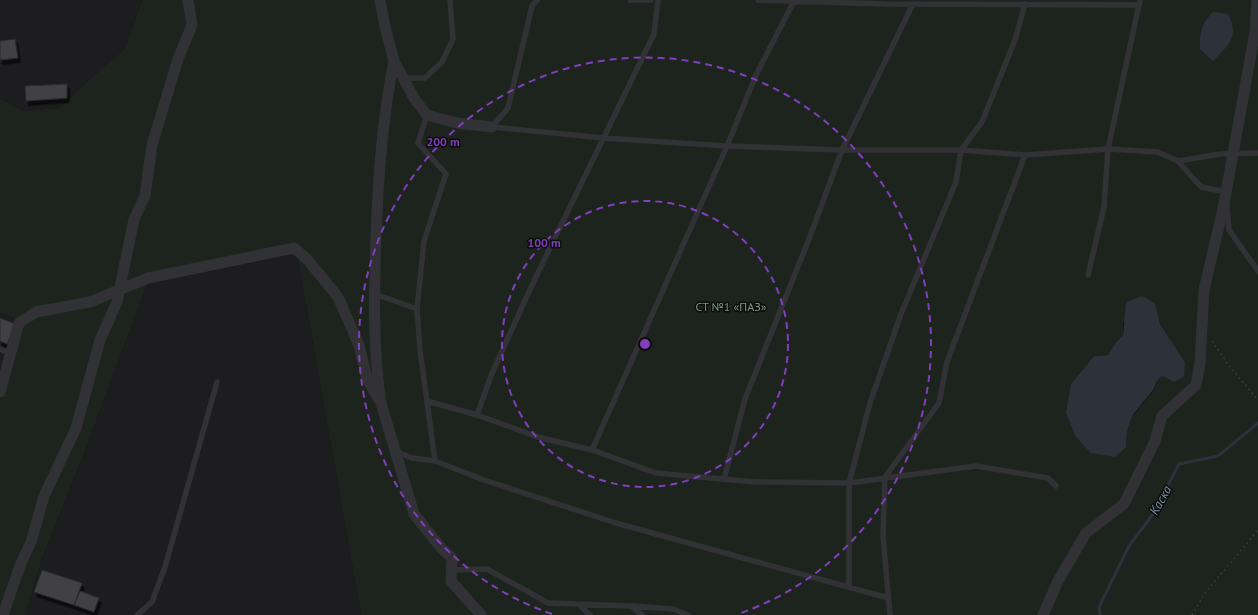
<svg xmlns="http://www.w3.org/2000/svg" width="1258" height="615" font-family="'PT Sans',sans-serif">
  <defs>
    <filter id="shadow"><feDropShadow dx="2.5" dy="4.5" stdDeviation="0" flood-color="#0009"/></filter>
  </defs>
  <rect width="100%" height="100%" fill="#111012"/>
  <path fill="#1d1d1f" d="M0 0H142L125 48 80 88 60 108 24 111 0 98Z
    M291 253 298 259 361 615H26L42 559 86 448 148 282Z
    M0 313 18 320 0 379Z"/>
  <path fill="#1d241e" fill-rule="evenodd" d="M142 0H1258V615H361L298 259 291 253 148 282 86 448 42 559 26 615H0V379L18 320 0 313V98L24 111 60 108 80 88 125 48ZM1155 303 1160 324 1185 362 1174 382 1162 376C1154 383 1156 388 1151 394 1132 417 1128 416 1126 447L1069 398 1071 384 1094 356 1108 355 1117 341 1123 336V323Z"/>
  <path fill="#2b3239" d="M1213 12 1228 14C1240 36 1229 45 1213 61L1200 49C1200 31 1201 25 1213 12Z
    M1142 296 1155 303 1160 324 1185 362 1184 376 1174 382 1162 376C1154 382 1156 388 1150 394 1132 416 1128 416 1126 447L1115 457 1091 453 1076 437 1066 413 1071 384 1094 356 1108 355 1117 341 1123 336 1126 302Z"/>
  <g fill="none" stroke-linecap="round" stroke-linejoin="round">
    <path stroke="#2b3239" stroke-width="3" d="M1100 615 1099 607 1129 546 1153 514 1179 464 1218 456 1258 423"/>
  </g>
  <path fill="#404145" stroke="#2b2b2e" filter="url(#shadow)" d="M15 39 18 58 0 60V41Z
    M67 84V98L26 101 25 86Z
    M0 318 15 324 7 344 0 341Z
    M42 570 82 583 74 605 34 592Z
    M80 591 99 598 94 612 74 605Z"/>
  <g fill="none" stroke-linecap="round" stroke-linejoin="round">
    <path stroke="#38393d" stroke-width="1.5" stroke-dasharray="2 3" stroke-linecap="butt" d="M1212 341 1230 367 1258 400
      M1192 615 1205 593 1258 530"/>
    <path stroke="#323236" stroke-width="5.5" d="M630 0H651
      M758 0 885 4 1139 5
      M403 78H425L442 62 453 39 450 0
      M427 115 418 143 446 174 424 241 417 309 420 350 435 461
      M492 127 603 138 727 146 842 150H961L1025 155 1108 149 1158 152 1178 161 1201 187 1226 192
      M492 127 508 108 532 6 537 0
      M1178 161 1220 154 1258 153
      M1227 207 1229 230 1258 271
      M1088 275 1104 207 1108 149 1140 0
      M375 294 417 309
      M0 349 11 354
      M427 401 477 415 538 437 592 450 656 473 755 482 849 483 976 466 1048 478 1056 486
      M477 415 492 373 533 283 654 34 658 0
      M592 450 727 146 756 75 794 1
      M395 451 412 458 435 461 484 480 616 523 888 598
      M724 479 745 399 809 239 842 150 913 4
      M451 570 487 569 548 603 631 606 642 615
      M849 587V483L870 403 901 314 956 182 961 150 982 122 1015 40 1025 4
      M579 605 590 615
      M632 606 673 609 688 615
      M137 615 152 602 165 567 217 382
      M890 615 883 536 885 477 939 403 947 362 1025 155"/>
    <path stroke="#323236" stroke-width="11" d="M380 0 385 27 394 61 414 98 427 115 457 123 492 127
      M0 392 19 323 36 312 90 302 148 278 294 248 307 259 338 297 359 345 367 379 381 403 414 514 442 549 452 558 451 581 481 615
      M380 397C373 343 374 290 376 236 378 177 382 119 394 61
      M3 615 21 563 31 542 44 496 76 428 100 340 117 302 134 219 145 196 152 145 178 59 192 25 188 0
      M1043 615 1058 581 1086 533 1124 504 1155 441 1162 416 1196 385 1200 364 1204 290 1223 209 1255 32 1257 0"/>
  </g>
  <g fill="none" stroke="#813ebd" stroke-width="2" stroke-dasharray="7 5">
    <circle cx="645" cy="344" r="143"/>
    <path d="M552 614A286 286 0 1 1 738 614"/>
  </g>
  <g text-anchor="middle" stroke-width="3" stroke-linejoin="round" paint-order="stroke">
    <g font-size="12" fill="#7b9c7e" stroke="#0c0c0d">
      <text x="731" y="311">СТ №1 «ПАЗ»</text>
    </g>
    <g font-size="13" font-style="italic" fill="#7b93ab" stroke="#0c0c0d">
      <text transform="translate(1160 500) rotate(-61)" y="5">Каска</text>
    </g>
  </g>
  <circle cx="645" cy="344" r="6" fill="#813ebd" stroke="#0c0c0d" stroke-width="2"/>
  <g font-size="12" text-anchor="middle" font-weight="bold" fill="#813ebd" stroke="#0c0c0d" stroke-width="3" stroke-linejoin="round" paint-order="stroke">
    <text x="443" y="146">200 m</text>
    <text x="544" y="247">100 m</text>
  </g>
</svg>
